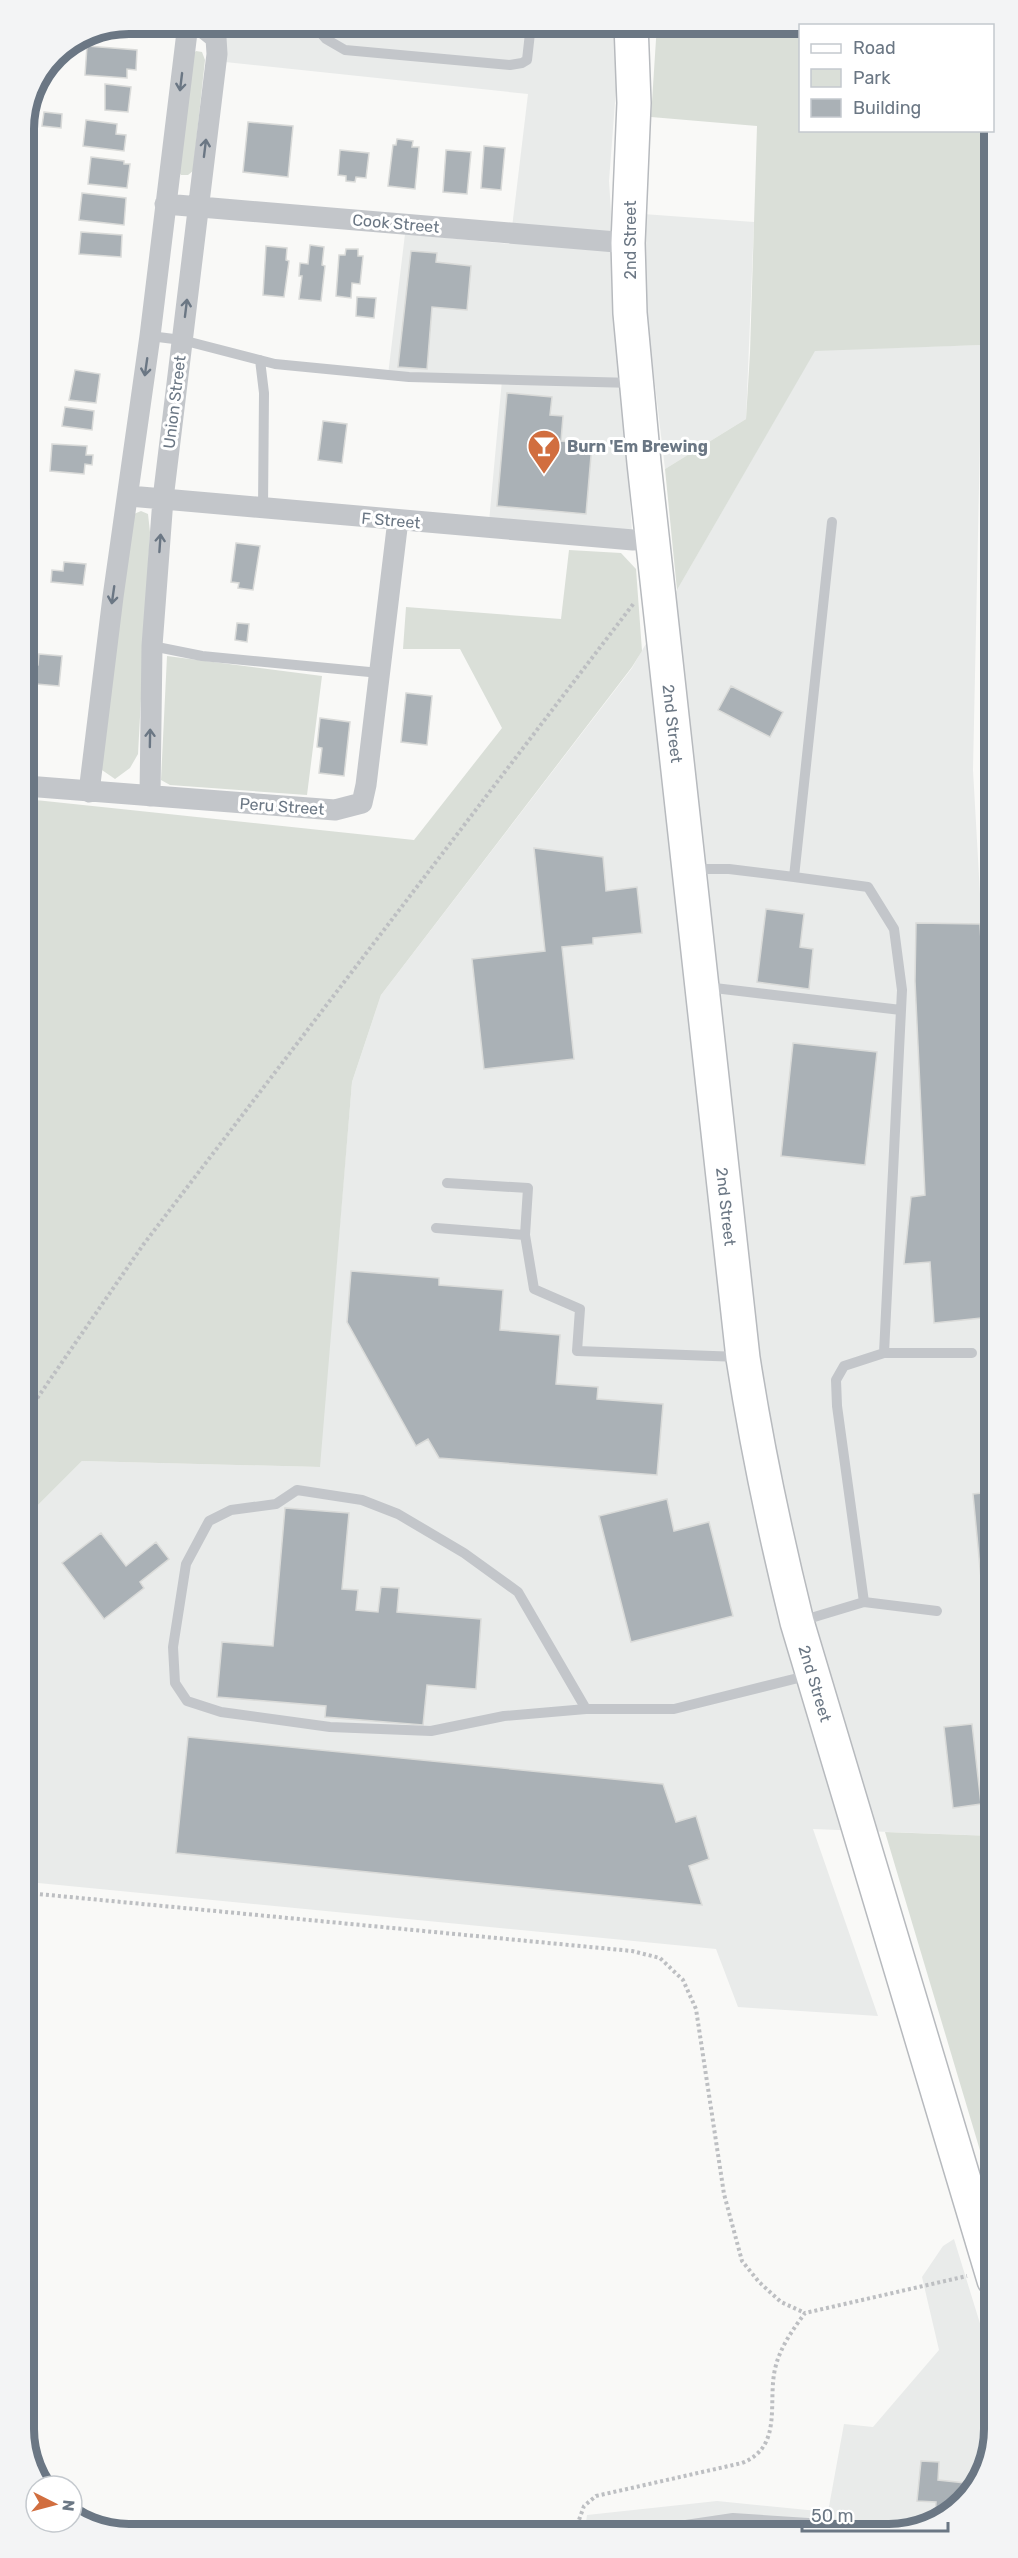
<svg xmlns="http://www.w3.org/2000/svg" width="1018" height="2558" font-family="Rubik,sans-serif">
  <rect width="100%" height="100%" fill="#f9f9f7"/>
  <path fill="#e9ebea" d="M215 24H621L609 181 632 532 489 522 502 380 388 375 405 234 510 244 528 94 225 62 226 32Z
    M643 214 754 222 746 419 665 469 647 318Z
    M982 345 973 770 991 1089 993 1836 813 1829 878 2016 738 2007 716 1949 28 1882 27 1516 82 1461 319 1467 352 1082 381 995 632 668 815 350Z
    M954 2239 994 2369V2429L972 2492 922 2529 585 2531 587 2515 717 2501 828 2512 844 2424 873 2427 939 2350 922 2277 943 2246Z"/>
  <path fill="#dadfd8" d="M657 24H896L899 25 800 26V130L989 131V269L982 345 815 351 677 590 665 469 746 419 750 353 757 126 651 117Z
    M196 51 202 52 205 60 193 171 188 175H181L177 169 190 57Z
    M141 511 148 514 150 532 138 754 130 768 115 779 99 768 134 514Z
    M569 550 621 553 636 569 642 651 632 667 381 995 352 1082 320 1467 82 1461 27 1516 26 799 414 840 502 728 460 649H403L406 607 561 619Z
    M167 656 322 676 307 795 170 785 161 780Z
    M885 1832 993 1836V2194Z"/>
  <path fill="#aab1b6" stroke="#dadbd9" stroke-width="1.5" d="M87 46 137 50 136 70 127 69V78L85 75Z
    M105 84 131 87 128 112 105 110Z
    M44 112 62 114 61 128 42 126Z
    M86 120 117 124 116 134 126 135 124 151 83 146Z
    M248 122 293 126 288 177 243 172Z
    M397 139 413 141 412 147H419L415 189 388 186 393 145H396Z
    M484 146 505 148 501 190 481 188Z
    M340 150 369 153 366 178 356 177 355 182 346 181V176L338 175Z
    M446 150 471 152 467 194 443 192Z
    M91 157 124 161V164H130L127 188 88 184Z
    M82 193 126 198 124 225 79 220Z
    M81 232 122 235 121 257 79 254Z
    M310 245 324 247 322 265 325 266 321 301 299 299 302 276H299L300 263 308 264Z
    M266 246 287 248 286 260 289 261 284 297 263 295Z
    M346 249H358V256H363L360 284 352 283 351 298 336 296 339 255H345Z
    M411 251 437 253 436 262 471 266 467 310 432 307 427 369 398 367Z
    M357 297 376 298 374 318 356 316Z
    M75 370 100 374 96 403 69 400Z
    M507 393 552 397 550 415 563 416 561 441 592 444 586 514 497 506Z
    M65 407 94 411 92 430 62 426Z
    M323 421 347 424 342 463 318 460Z
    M52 444 87 446 86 455H93L92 465 85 464 84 474 50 471Z
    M236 543 260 546 253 590 238 588 239 583 231 582Z
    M64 562 86 564 83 585 51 582 52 570 63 571Z
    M237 623 249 624 247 642 235 640Z
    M39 654 62 656 59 686 25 683V664L38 665Z
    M731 686 783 712 770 737 718 710Z
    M406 693 432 696 427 745 401 742Z
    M320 718 350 722 344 776 319 773 322 748 317 747Z
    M534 848 603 857 606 891 637 887 642 933 593 938V944L562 947 574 1059 484 1069 472 959 545 951Z
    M766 909 804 914 800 947 813 949 809 989 757 982Z
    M916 923 980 924 991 1114V1317L934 1323 930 1262 904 1264 911 1197 925 1195 915 981Z
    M793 1043 877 1052 865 1165 781 1156Z
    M351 1271 439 1278V1285L503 1290 500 1330 560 1335 556 1384 598 1387 597 1399 663 1404 657 1475 439 1458 428 1439 416 1446 347 1322Z
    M992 1492V1642H987L973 1494Z
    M667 1499 674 1531 709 1522 733 1616 631 1642 599 1516Z
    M285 1508 349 1513 342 1589 358 1590 356 1610 378 1612 381 1587 399 1588 397 1612 481 1619 476 1689 427 1685 423 1725 325 1717 326 1706 217 1697 222 1642 273 1646Z
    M101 1533 126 1566 156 1542 169 1559 140 1582 144 1588 104 1619 62 1563Z
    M972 1724 981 1804 953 1808 944 1727Z
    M188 1737 663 1784 676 1822 696 1816 709 1859 689 1866 702 1905 176 1853Z
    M921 2461 939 2462 938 2480 975 2484 972 2492 935 2518 936 2502 917 2501Z"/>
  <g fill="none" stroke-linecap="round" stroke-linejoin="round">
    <g stroke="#b7babe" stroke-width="36">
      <g id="primary">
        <path id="s1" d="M631 24 634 103 628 243 630 313 644 463 743 1358C757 1448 775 1533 797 1622L994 2280"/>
      </g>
    </g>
    <path stroke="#bdbfc2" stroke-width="4" stroke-dasharray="3 3" stroke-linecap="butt" d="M27 1413 143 1245 634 603
      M28 1893 632 1951 660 1958 683 1980 696 2009 724 2194 742 2261 759 2282 781 2302 805 2313
      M575 2531 584 2506 596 2496 742 2463C785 2446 766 2400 776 2365 781 2346 794 2328 805 2313L967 2276"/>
    <path stroke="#c3c6ca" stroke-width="10" d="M313 24 326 39 345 50 510 65 522 63 527 60 531 24
      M24 157 30 110
      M150 336 182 340 275 364 409 377 634 383
      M260 360 264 393 263 508
      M152 646 202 656 380 673
      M693 869H729L794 877 832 522
      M794 877 868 887 894 929 902 990 884 1353H972
      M706 987 901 1010
      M447 1183 528 1188 525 1235
      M436 1228 525 1235 534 1289 580 1309 577 1351 740 1357
      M864 1602 837 1406 836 1380 844 1366 884 1353
      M801 1621 864 1602 937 1611
      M586 1709 518 1592 464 1553 398 1514 362 1500 297 1490 276 1504 231 1510 209 1521 186 1564 173 1647 175 1683 187 1701 221 1712 330 1727 431 1731 504 1716 586 1709H674L810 1675
      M676 2530 679 2526 733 2518 901 2529"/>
    <path stroke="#c3c6ca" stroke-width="21" d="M165 204 628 243
      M129 496 633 540 653 539
      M26 786 335 810 362 803 366 785 398 520
      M89 792 113 597 150 336 188 24
      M150 796 152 646 163 499 217 54 216 38 205 29 191 24"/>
    <use href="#primary" stroke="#fff" stroke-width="33"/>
  </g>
  <defs><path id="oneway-shaft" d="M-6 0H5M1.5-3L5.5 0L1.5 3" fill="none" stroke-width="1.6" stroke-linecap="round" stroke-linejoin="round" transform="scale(1.5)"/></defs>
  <g stroke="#6b7784">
    <use href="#oneway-shaft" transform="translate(181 82) rotate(97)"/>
    <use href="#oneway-shaft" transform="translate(205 148) rotate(-83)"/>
    <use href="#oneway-shaft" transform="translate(186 308) rotate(-83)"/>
    <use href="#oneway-shaft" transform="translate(146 367) rotate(98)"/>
    <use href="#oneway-shaft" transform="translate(160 543) rotate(-86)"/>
    <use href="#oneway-shaft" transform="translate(113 595) rotate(98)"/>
    <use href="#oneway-shaft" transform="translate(150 738) rotate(-89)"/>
  </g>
  <defs>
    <g id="bar-pin" transform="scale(1.725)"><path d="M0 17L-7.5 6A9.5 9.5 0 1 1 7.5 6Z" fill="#d16e3f" stroke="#fff"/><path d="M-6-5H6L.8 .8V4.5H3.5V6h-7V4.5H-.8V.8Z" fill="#fff"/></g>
  </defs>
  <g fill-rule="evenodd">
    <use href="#bar-pin" x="544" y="446"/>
  </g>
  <g text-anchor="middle" stroke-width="6" stroke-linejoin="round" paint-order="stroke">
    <g font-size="16" fill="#6b7784" stroke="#fff">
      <text transform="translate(396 223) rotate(5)" y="6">Cook Street</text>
      <text transform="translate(630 240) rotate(-90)" y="6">2nd Street</text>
      <text transform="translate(174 402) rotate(-83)" y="6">Union Street</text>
      <text transform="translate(391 520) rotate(5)" y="6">F Street</text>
      <text dy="6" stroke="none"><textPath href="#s1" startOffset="702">2nd Street</textPath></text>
      <text transform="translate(282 806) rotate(4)" y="6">Peru Street</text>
      <text dy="6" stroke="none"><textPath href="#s1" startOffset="1188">2nd Street</textPath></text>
      <text dy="6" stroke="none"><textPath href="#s1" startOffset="1674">2nd Street</textPath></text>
    </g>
    <g font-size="16" font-weight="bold" fill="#6b7784" stroke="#fff" text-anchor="start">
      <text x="567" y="452">Burn 'Em Brewing</text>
    </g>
  </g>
  <path d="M0 0H1018V2558H0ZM129 34H889A95 95 0 0 1 984 129V2429A95 95 0 0 1 889 2524H129A95 95 0 0 1 34 2429V129A95 95 0 0 1 129 34Z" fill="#f3f4f5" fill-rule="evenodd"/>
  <path fill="none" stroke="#6b7784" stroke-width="8" d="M129 34H889A95 95 0 0 1 984 129V2429A95 95 0 0 1 889 2524H129A95 95 0 0 1 34 2429V129A95 95 0 0 1 129 34Z"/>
  <rect x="799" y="24" width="195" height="108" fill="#ffffff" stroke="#c4c9ce" stroke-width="1.5"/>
  <rect x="811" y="44" width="30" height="9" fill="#ffffff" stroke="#c4c9ce" stroke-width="1.5"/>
  <text x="853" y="54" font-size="18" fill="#6b7784">Road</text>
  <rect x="811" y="69" width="30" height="18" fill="#dadfd8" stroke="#c4c9ce" stroke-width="1.5"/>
  <text x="853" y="84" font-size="18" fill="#6b7784">Park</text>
  <rect x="811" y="99" width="30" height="18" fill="#aab1b6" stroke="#c4c9ce" stroke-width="1.5"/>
  <text x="853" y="114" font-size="18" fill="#6b7784">Building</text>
  <g transform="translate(54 2504) rotate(96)"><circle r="28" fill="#ffffff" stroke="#c4c9ce" stroke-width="1.5"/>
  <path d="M0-4.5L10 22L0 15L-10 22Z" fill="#d16e3f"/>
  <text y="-9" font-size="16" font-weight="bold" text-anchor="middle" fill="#6b7784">N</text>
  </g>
  <path d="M802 2522v9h146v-9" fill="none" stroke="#6b7784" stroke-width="3"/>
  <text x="811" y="2522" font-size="18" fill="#6b7784" stroke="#ffffff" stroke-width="4.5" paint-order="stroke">50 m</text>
</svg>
